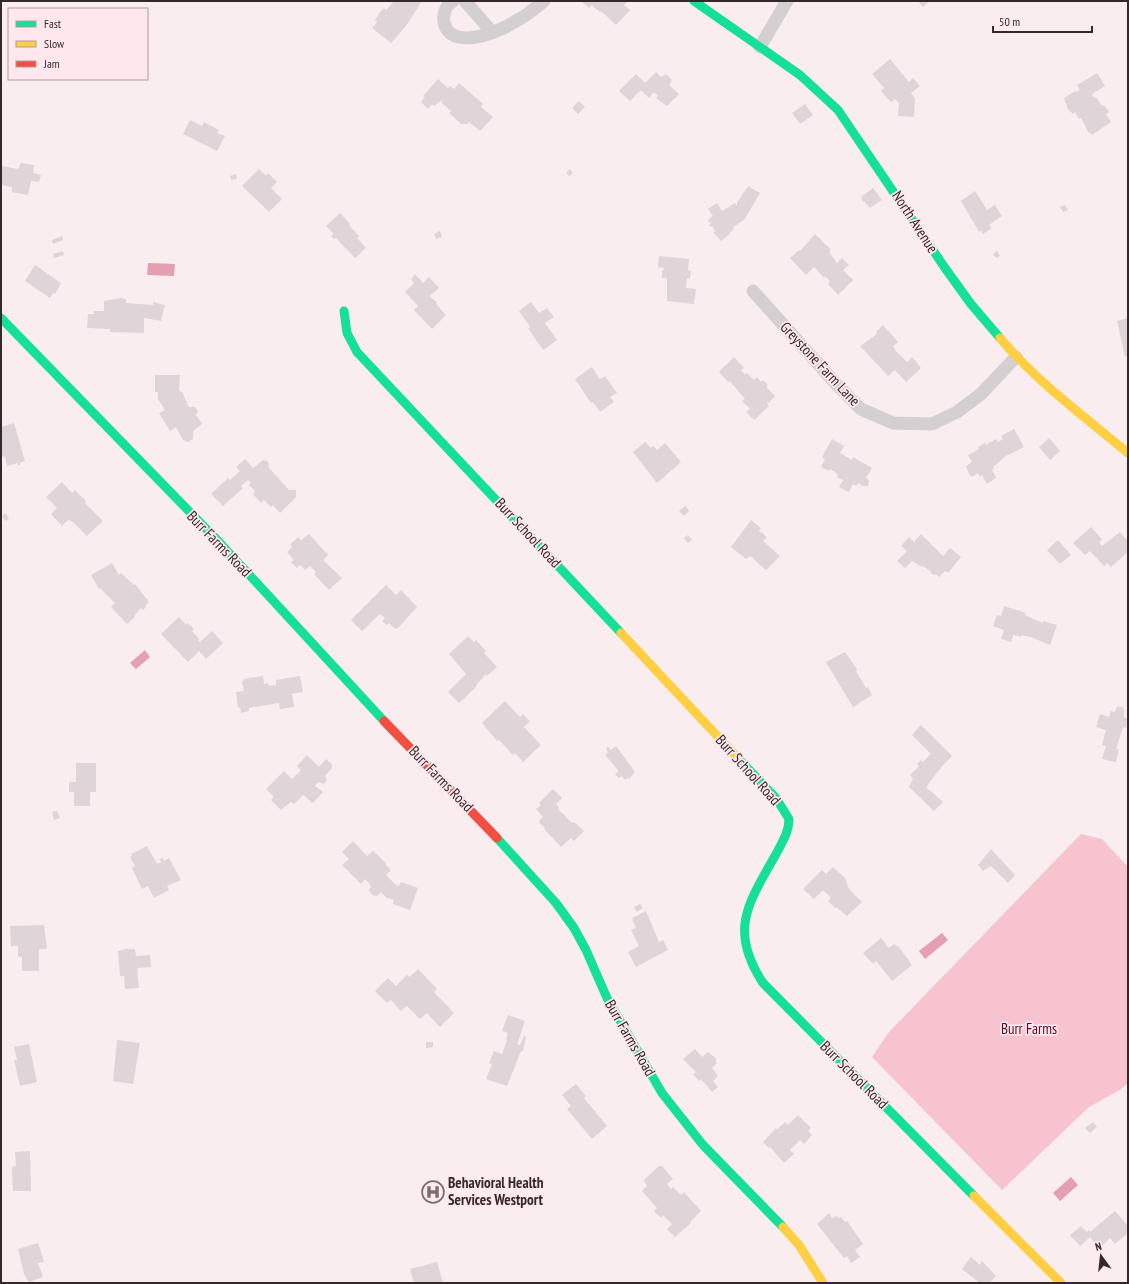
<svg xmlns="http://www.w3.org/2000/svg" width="1129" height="1284" font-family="'PT Sans Narrow',sans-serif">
  <rect width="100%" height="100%" fill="#faedf0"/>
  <path fill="#f7c3cf" d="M1081 834 1102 839 1128 867V1083L1120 1090 1089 1107 1002 1190 872 1057 889 1032Z"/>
  <path fill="#e49fb0" d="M148 263 175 264 174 276 147 275Z
    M145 650 150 657 136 669 130 663Z
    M942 933 948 940 925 959 919 951Z
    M1071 1177 1078 1185 1060 1201 1053 1193Z"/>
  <path fill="#dfd4d7" d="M394 1H422L406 26 391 43 372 28 377 22 375 20 380 12 384 8 386 10Z
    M581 1H628L624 5 630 10 616 25 601 11 600 12 591 5 589 8Z
    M918 1H930L923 7Z
    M890 59 909 82 913 78 920 86 911 93 915 99 914 117 898 116 899 103 895 99 891 102 881 91 884 88 872 74Z
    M656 72 661 77 666 74 672 80 669 85 679 94 667 106 656 98 658 96 654 92 649 98 641 90 630 101 619 91 636 74 645 83Z
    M1097 73 1105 86 1092 94 1094 98 1096 97 1102 106 1104 105 1109 112 1106 114 1111 122 1092 135 1090 132 1089 133 1081 118 1079 119 1075 112 1073 114 1068 109 1064 98 1075 91 1076 92 1080 90 1077 85Z
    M438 79 448 88 450 86 454 89 459 83 483 104 481 107 493 117 480 131 469 122 467 124H461L449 113 451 111 442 103V100L434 106 432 104 428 109 421 102 425 97 423 96Z
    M579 101 585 107 578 114 572 108Z
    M805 104 813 115 800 124 792 113Z
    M190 120 202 126 204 122 219 130 217 133 225 136 217 151 183 134Z
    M21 163 34 165 33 173 41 175 39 182 31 181 28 195 12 192V187L1 185 2 166 18 169Z
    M259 169 266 176 268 173 277 182 271 188 282 199 269 212 242 186Z
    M570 169 573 173 569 176 566 173Z
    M236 174 237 179 231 180 230 176Z
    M748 186 760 193 744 220 733 227 734 229 729 233 730 234 721 241 713 232 715 231 712 226 710 227 709 225 711 224 708 220 713 216 708 209 717 203 722 211 735 203 737 206V203Z
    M873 188 882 200 870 208 864 201 863 202 861 197Z
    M975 191 987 210 995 205 1002 216 989 225 992 228 983 234 981 230 979 232 961 201Z
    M1065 205 1068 210 1063 212 1060 207Z
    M340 213 350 224 349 225 359 236 357 238 366 248 355 258 336 238 334 239 331 236 334 234 326 226Z
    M440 231 442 237 436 239 434 234Z
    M815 234 831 250 829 252 837 263 842 258 849 265 843 270 853 280 838 295 828 284 830 281 825 276 824 278 814 267 806 275 790 258 799 250 800 251Z
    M62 236 63 240 53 244 52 240Z
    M63 251 64 255 54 258 53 254Z
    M997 251 1000 256 996 258 993 254Z
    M659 256 689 259 688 270 691 271 690 279 687 278 686 288 696 289 694 304 667 301V278H662V270L663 271 664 268 658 267Z
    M35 265 61 283 55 294 53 293 50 298 25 281Z
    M415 274 423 283 429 277 439 288 429 296 437 302 436 304 446 315 432 329 414 310 418 306 405 292 414 283 411 279Z
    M121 298 126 299V303L153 305V302L165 305 161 321 144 318V333L110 332V329L87 328 88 314H94V311H104V301Z
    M531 302 539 313 547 308 554 317 545 323 557 340 543 350 528 328 530 327 519 311Z
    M1128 318V356L1125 357 1117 321Z
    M883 325 898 342 893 346 896 351 907 362 912 357 921 368 906 382 895 370 888 376 860 346 877 334 876 332Z
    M734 357 744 368 741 370 745 375 747 373 754 380 757 377 761 382 763 380 768 385 766 387 775 396 769 403 768 402 767 403 769 406 754 420 746 412 750 409 742 401 745 399 730 381 728 382 719 372Z
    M592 367 600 379 605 376 617 393 610 397 614 402 600 412 593 402 591 403 575 379Z
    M155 375H180L179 391 182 392 189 407H195L198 411 196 415 202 424 193 431V439L188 442 183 440 176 427 170 431 159 413 165 410 158 399V392H155Z
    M14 423 25 461 20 463V465H18V463L7 466 5 456 1 457V427Z
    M1014 429 1024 447 1006 456 993 467 994 469 992 470 996 478 987 484 982 475 980 477 978 473 972 477 969 474 966 466 972 462 968 455 979 449 978 447 985 443 986 445 996 439 998 442 1003 439 1001 436Z
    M1049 438 1060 451 1050 460 1039 447Z
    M832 439 844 446 840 453 852 460 853 457 872 468 866 478 869 481 868 486H863L858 483 857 486 853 484 849 492 839 487 844 479 843 480 837 477 838 474 830 469 829 471 821 467 825 459 822 457Z
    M645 442 651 448 653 446 657 450 665 443 681 462 657 483 633 452Z
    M245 459 253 468 263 460 268 461 269 468 289 490H296V497L280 513 273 505 271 507 264 500 261 503 253 494 255 491 249 485 251 483 248 480 241 486 243 488 223 506 211 494 228 478 230 480 240 471 236 467Z
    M62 482 72 493 75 490 86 501 85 503 103 521 87 536 73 522 68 520 62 526 51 514 57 508 46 497Z
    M685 506 689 511 684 516 679 511Z
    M5 513 9 518 6 521 2 517Z
    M751 520 761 528 759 531 761 533 762 532 767 538 763 541 780 556 766 570 750 556 746 559 731 547Z
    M1091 527 1102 539 1099 542 1102 546 1120 532 1128 541V554L1127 553 1111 567 1107 563 1104 566 1090 551 1085 555 1073 543Z
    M309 534 328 555 323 560 342 578 329 590 314 574 316 572 310 566 305 570 300 565 297 568 291 562 294 560 287 552 292 547 290 545 298 537 301 540Z
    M921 534 943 556 950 548 961 557 948 573 945 571 939 577 936 574 934 575 931 573 932 571 931 572 923 566 922 567 912 561 905 568 897 561 907 551 901 546 909 537 914 542Z
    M688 535 692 540 688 543 684 538Z
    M1058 540 1071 555 1060 564 1047 550Z
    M112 563 119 575 121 573 134 585 135 584 149 602 145 606 146 607 143 610 141 608 134 616 135 617 127 624 111 607 115 603 100 588 99 589 91 575Z
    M386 585 396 595 401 590 417 607 398 628 395 629 389 623 387 625 382 621 385 618 380 614 362 631 351 620Z
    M1004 606 1026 613 1025 615 1038 621 1043 623V621L1057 625 1050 645 1031 637 1021 635V637L1014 635V633L1011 642 1001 639 1004 630 993 626 997 615 1001 616Z
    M179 617 186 625 188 623 194 629 192 631 199 639 198 640 200 642 212 631 223 643 206 659 199 651 188 662 161 634Z
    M468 636 474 642 476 640 486 651 484 653 497 667 487 676 486 674 476 685 477 686 459 703 448 692 466 674 449 654Z
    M845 652 857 669 856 671 866 688 868 687 872 695 853 707 826 662Z
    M263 676 264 684 268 683 269 686 276 685V680L300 676 303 692 292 694 294 707 280 709 279 703 249 708V711L241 713 240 707 238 708 236 692 244 691 242 682 244 679Z
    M505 701 520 717 523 714 530 721 524 727 541 745 523 762 515 753 513 755 499 740 497 741 482 723Z
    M1117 706 1124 708V717L1128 719 1126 728 1123 727 1116 749H1119L1116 762 1102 759 1106 746 1102 745 1106 730 1096 727 1100 714 1109 717 1111 711 1115 712Z
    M921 725 952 756 943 765 926 787 943 802 934 811 909 787 913 779 910 775 919 766 917 764 921 760 923 762 931 754 912 735Z
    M616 746 635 772 629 779 628 778 625 780 622 776 619 778 615 774 619 771 605 755 608 752 606 749 608 747 611 750Z
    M307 755 319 767 326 759 332 764V768L325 776 327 780 324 784 318 782 315 786 323 792 313 803 303 795 294 804 291 802 281 810 271 800 274 797 266 789 284 771 292 779 301 770 297 766Z
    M76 763H96V792H90V806H74V792H69V782H76Z
    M553 789 562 798 556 804 559 808 558 809 572 823 574 822 584 831 574 841 571 838 561 847 544 829 545 827 540 824 539 821 543 817 536 809 541 805 539 803Z
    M57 811 60 818 54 820 52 812Z
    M353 841 367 856 373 851 386 863 385 864 391 870 386 875 396 885 399 886 401 882 418 888 410 910 393 904 394 900 387 898 381 892 377 896 372 895 369 890 371 886 365 879 361 884 342 865 349 859 342 852Z
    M147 846 157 864 161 862 160 859 163 858 164 861 169 858 181 880 167 886 169 890 154 898 148 886 142 889 132 868 135 866 130 857 132 856 131 854Z
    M991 849 1015 875 1008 883 991 866 983 871 978 865Z
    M833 867 845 878 849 889 862 902 847 916 836 907 835 908 828 901 831 898 823 890 814 899 803 889 822 870 826 874Z
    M640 904 643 908 637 912 634 907Z
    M646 911 659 942 663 940 668 950 636 967 628 952 639 946 631 930 636 928 632 918Z
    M44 925 47 949H39V971H22V957H18V946H11L10 926Z
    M881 938 889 948 894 944 899 947 912 965 892 981 876 961 873 964 863 953Z
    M124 949H135L136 956 150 955 151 967 137 968 139 988 125 989 124 976H120L118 951 124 950Z
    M418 969 437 989 434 992 454 1013 440 1027 427 1013 420 1019 407 1006 401 1011 391 1000 387 1003 375 991 388 978 396 986 407 975 410 977Z
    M508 1015 525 1021 517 1045H520L524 1036 526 1037 523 1051H521L507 1086 486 1079 492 1064 489 1063 494 1051 502 1054 507 1040 506 1039 508 1033 502 1031Z
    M117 1040 140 1043 133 1084 113 1081Z
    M426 1042H433V1047L426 1048Z
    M29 1044 37 1082 20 1086 14 1060H17L14 1047Z
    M695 1049 702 1057 708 1052 717 1059 715 1061 717 1063 712 1068 718 1076 713 1081 718 1087 712 1092 701 1079 699 1081 693 1074 696 1072 683 1059Z
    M576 1084 586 1096 584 1098 607 1126 592 1139 567 1109 571 1106 562 1095Z
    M798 1115 811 1128 808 1131 812 1135 804 1144 800 1140 790 1150 794 1154 784 1163 770 1147 769 1148 763 1142 776 1128 777 1130 785 1122 788 1125Z
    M1093 1122 1097 1127 1090 1133 1085 1128Z
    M30 1151 31 1191H13L12 1167 16 1166 15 1152Z
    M659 1166H662L673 1179 667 1184 671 1189 673 1187 681 1195 684 1192 701 1211 690 1222 691 1223 675 1237 667 1229 672 1224 663 1215 661 1218 654 1211 657 1208 642 1191 647 1186 644 1180Z
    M1115 1211 1128 1226V1233L1115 1244 1110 1238 1102 1246 1098 1241 1095 1243 1090 1237 1080 1246 1070 1235 1081 1226 1087 1232 1089 1230 1090 1232Z
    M829 1213 832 1218 837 1216 839 1218 841 1217 845 1222 847 1221 863 1244 855 1250 860 1257 851 1263 847 1256 844 1258 817 1224Z
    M38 1243 43 1258 44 1262 38 1263 43 1277 29 1282 24 1274 18 1249Z
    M971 1257 980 1265 982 1261 996 1276 989 1283H980L962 1269Z
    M437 1262 443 1283H414L410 1269Z"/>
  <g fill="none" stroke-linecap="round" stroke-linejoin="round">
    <path stroke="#d4cfd0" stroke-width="13" d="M453 1C439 10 441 33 458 37 485 43 525 18 544 1
      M465 1 492 32
      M760 47 787 1
      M753 291 837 385 861 409 893 423 932 424 957 412 981 394 1016 357"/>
    <path stroke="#16e098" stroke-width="9" d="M694 1 800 75 838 110 945 268 971 304 1000 338
      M344 311 347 333 357 352 621 633
      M1 318 220 543 384 721
      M737 757 776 798 789 819C789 833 781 844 775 856 747 905 729 931 763 983L974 1196
      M497 838 556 903 574 928 586 950 607 998 662 1093 703 1145 783 1227"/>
    <path stroke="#ffcf43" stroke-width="9" d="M1000 338C1037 382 1084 416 1128 453
      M621 633 737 757
      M974 1196 1061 1283
      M783 1227 799 1245 823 1283"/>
    <path stroke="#f24e42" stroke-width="9" d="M384 721 497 838"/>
  </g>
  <defs>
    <g id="hospital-ring" transform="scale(1.15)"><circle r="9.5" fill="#ffe8ed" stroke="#796e70" stroke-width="1.5"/><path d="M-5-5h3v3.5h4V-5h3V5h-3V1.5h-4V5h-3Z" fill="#796e70"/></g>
  </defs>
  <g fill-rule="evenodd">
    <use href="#hospital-ring" x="433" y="1192"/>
  </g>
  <g text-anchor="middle" stroke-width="3.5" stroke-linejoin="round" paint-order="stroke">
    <g font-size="15" fill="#33292b" stroke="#ffe8ed">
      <text transform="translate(915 222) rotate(57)" y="5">North Avenue</text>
      <text transform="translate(820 364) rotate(47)" y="5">Greystone Farm Lane</text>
      <text transform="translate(528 533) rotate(47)" y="5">Burr School Road</text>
      <text transform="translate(219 544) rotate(46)" y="5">Burr Farms Road</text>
      <text transform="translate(748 770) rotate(48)" y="5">Burr School Road</text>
      <text transform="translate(441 779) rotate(46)" y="5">Burr Farms Road</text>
      <text transform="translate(630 1038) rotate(60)" y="5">Burr Farms Road</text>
      <text transform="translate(854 1075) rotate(45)" y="5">Burr School Road</text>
    </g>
    <g font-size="15" fill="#5e092b" stroke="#ffe8ed">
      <text x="1029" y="1034">Burr Farms</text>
    </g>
    <g font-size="15" font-weight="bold" fill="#33292b" stroke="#ffe8ed" text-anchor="start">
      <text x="448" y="1188">Behavioral Health<tspan x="448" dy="17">Services Westport</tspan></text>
    </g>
  </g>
  <rect width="1129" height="1284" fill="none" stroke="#33292b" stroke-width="4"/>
  <rect x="8" y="8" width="140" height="72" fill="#ffe8ed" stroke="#ad9c9f"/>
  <rect x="16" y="21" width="20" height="6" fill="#16e098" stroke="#ad9c9f"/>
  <text x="44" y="28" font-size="12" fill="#33292b">Fast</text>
  <rect x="16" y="41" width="20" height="6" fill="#ffcf43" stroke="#ad9c9f"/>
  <text x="44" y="48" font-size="12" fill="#33292b">Slow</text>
  <rect x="16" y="61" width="20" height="6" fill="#f24e42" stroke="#ad9c9f"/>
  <text x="44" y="68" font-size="12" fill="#33292b">Jam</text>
  <g transform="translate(1101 1256) rotate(345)" stroke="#ffe8ed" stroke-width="3" paint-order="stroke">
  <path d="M0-3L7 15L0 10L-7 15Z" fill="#33292b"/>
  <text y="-6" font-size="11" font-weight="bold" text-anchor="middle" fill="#33292b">N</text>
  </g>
  <path d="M993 26v6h99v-6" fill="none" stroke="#33292b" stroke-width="2"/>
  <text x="999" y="26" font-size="12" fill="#33292b" stroke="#ffe8ed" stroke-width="3" paint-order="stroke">50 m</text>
</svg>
